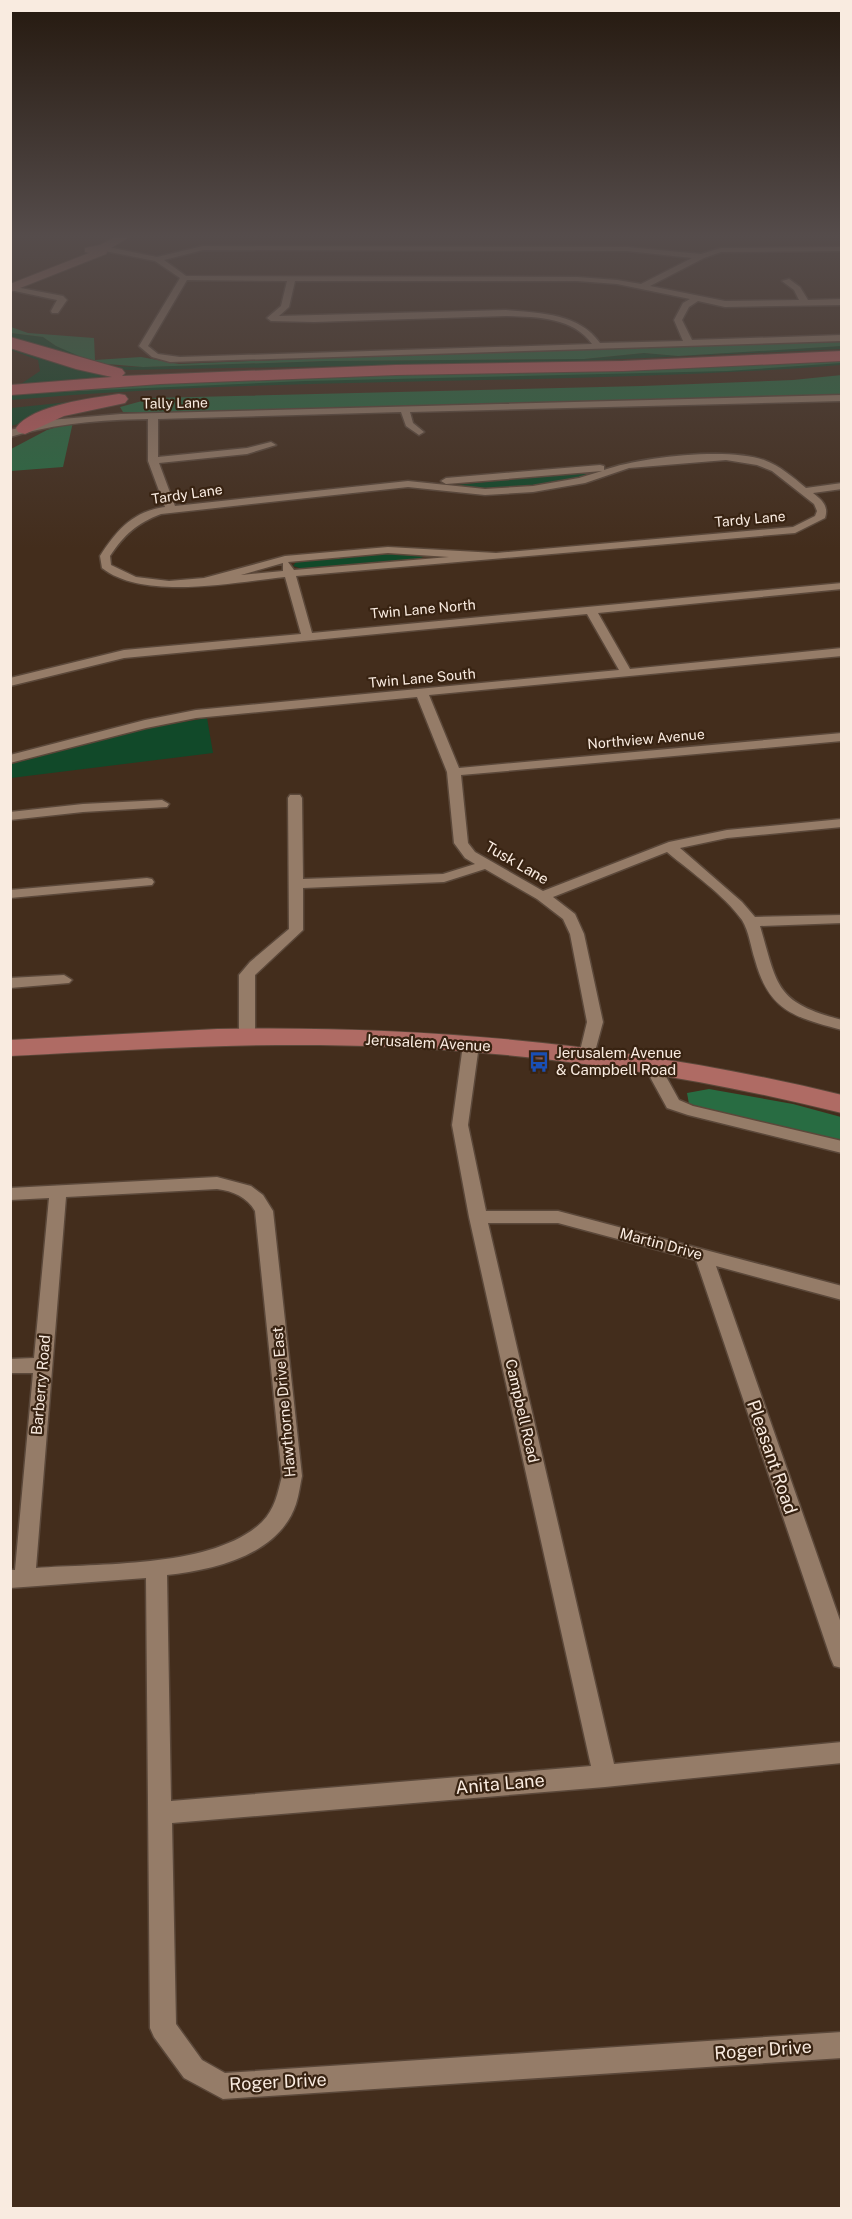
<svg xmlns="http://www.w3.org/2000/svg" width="852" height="2219" font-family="'Public Sans',sans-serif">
  <rect width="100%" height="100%" fill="#432d1c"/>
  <path fill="#114929" d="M10 333 43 337 56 346 108 366 143 367 327 361 584 359 644 353 678 356 841 346 842 349 559 362 128 370 104 368 11 340Z
    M10 344 120 375 21 384 40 371 38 360 11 350Z
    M841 358V365C565 387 287 375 11 400V392Z
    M99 399 11 426V408Z
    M583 472 590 474C569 484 476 494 456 485Z
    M378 553 424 556 420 559 303 569 293 566 296 562 302 560Z
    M207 718 213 753 11 778V764L148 728Z"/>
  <path fill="#286c42" d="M11 327 28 333 94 338 95 360 141 357 179 364 644 345 841 341 842 346 678 356 644 353 584 359 327 361 143 367 95 363 56 346 43 337 11 333Z
    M842 360 841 363 727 371 304 381 11 394 200 381 371 374 537 373Z
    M842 375 841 395 158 413 123 412 120 407 153 398 642 386 793 380Z
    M73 422 63 467 11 471V449L47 430Z
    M709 1089 793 1104 841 1117V1141L689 1104 687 1093Z"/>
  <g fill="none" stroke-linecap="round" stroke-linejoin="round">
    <g stroke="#5b483a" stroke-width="3">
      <path id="minor" d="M103 246 157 257 203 246 627 247 701 254 721 248 842 247V251L721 252 704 258 650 286 725 301 799 300 794 290 782 281 789 279 800 287 808 300 842 299V305L725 307 698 301 689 307 682 320 692 340 842 335V341L170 362 152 357 139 346 180 278 155 261 100 250 99 248ZM203 250 627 251 692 258 641 284 617 280 577 277 186 276 164 260ZM187 280 287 281 281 306 267 318 271 321 314 322 506 316C536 317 573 317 592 344L180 357 158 354 148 346ZM295 281H577L617 284 690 299 683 303 674 320 683 341 600 343C579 313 540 313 506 310L279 316 289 307Z
        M10 286 63 296 67 300 58 313H52L51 311 57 300 10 290Z
        M842 395V401L410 412 413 423 424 432 419 435 406 426 401 412 158 419V457L247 448 271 442 276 445 247 454 159 463 175 506 408 481 485 489 533 486 579 478 602 471 446 484 441 481 446 478 600 465 604 466V470C640 457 727 447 764 460 780 466 793 477 806 488L842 483V489L813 493C822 500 829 506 825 518L795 533 296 576 312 633 842 583V589L598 613 630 669 842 648V656L429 695 459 768 842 733V741L461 775 468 843 475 852 543 891 669 842 727 830 842 819V827L727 838 680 848 742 902 755 917 842 915V923L760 926C778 987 775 1002 842 1020V1030C794 1017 769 1011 755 960 751 948 749 931 742 920 723 894 692 873 667 852L553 897 575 914 584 934 603 1022 593 1059H581L579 1055 587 1022 570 934 563 919 537 899 485 869 444 882 303 888V930L255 975V1037L247 1042 241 1040 239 1037V975L250 962 289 929 288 798 290 795H300L302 798 303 879 443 874 475 864 465 858 454 843 447 772 417 697 196 718 146 728 10 763V755L145 720 196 710 619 670 587 614 124 658 10 686V678L124 650 301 634 285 577C234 582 144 601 102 568L100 556C116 531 133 511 165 507L148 461V419C100 420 57 423 10 437V430L50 420 121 414ZM726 460 757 465 772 471 814 504 817 511 815 516 793 527 496 553 388 547 285 556 204 578 169 581 136 577 111 565 110 556C124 535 137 523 161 514L408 487 485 495 533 492 585 483 629 468ZM388 553 449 557 294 570 288 562ZM283 563V571L241 575Z
        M162 800 169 804 167 807 83 812 10 820V812L83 804Z
        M147 878 152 879 154 882 152 885 10 898V890Z
        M64 975 72 980 69 983 10 988V978Z
        M471 1040 479 1045 468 1125 486 1211H558L842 1286V1300L716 1266 842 1626V1668L834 1666 831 1659 696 1260 558 1223H488L614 1764 842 1742V1763L605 1787 172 1823 176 2024 202 2060 225 2073 842 2032V2058L223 2099 184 2078 154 2037 150 2028 146 1578 10 1588V1570H15L33 1373H10V1359L34 1358 49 1198 10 1200V1188L217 1177 251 1186 263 1195 273 1211 302 1476C300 1485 299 1495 296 1504 279 1555 214 1570 167 1575L171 1801 591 1766 469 1217 452 1125 463 1045ZM217 1189C233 1191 247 1197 255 1211L282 1476C278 1492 275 1509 262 1522 214 1568 101 1563 36 1568L66 1197Z
        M652 1061 658 1062 679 1100 693 1106 842 1141V1153L688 1115 667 1108 644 1066Z"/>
    </g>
    <g stroke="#5b483a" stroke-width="2">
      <path id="secondary" d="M115 237H129L108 250 106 254 10 292V284L89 253 85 252V248L100 245Z"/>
    </g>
    <g stroke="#5b483a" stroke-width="2">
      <path id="primary" d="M217 1029C429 1025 636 1045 842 1095V1113C670 1070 496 1047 320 1045 216 1044 113 1051 10 1056V1040Z"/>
    </g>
    <g stroke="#5b483a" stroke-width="2">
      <path id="motorway" d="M10 337 122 369 125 373 122 376 396 365 623 361 842 351V361L623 371 396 375 160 384 10 395V385L112 377 76 369 10 348Z
        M119 394 125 395 128 399 125 403 64 416 25 434 18 432 16 428C32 405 92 398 119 394Z"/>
    </g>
    <use href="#minor" fill="#957c68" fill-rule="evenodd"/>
    <use href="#secondary" fill="#a27466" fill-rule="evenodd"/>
    <use href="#primary" fill="#af6b64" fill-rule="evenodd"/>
    <use href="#motorway" fill="#c06062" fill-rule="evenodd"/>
  </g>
  <linearGradient id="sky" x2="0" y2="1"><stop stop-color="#25190f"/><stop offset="0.43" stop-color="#554c4b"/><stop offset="1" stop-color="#554c4b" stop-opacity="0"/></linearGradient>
  <rect width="852" height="548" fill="url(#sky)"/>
  <defs>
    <g id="bus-bare" transform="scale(1.62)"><path d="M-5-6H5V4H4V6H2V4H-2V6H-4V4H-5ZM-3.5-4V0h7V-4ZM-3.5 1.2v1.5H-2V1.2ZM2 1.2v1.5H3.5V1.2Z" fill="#1a4fb4" stroke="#382312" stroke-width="2.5" paint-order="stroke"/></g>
  </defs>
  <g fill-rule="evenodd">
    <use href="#bus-bare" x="539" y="1062"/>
  </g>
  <g text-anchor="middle" stroke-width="4.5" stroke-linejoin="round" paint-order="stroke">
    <g font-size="14" fill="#f9ebe0" stroke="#382312">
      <text transform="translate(175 403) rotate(-1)" y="5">Tally Lane</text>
      <text transform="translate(187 494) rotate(-8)" y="5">Tardy Lane</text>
      <text transform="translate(750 519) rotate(-5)" y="5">Tardy Lane</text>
      <text transform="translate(423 609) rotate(-5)" y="5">Twin Lane North</text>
      <text transform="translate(422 678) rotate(-5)" y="5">Twin Lane South</text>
      <text transform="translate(646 739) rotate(-5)" y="5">Northview Avenue</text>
    </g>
    <g font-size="15" fill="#f9ebe0" stroke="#382312">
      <text transform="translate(517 863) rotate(30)" y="5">Tusk Lane</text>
      <text transform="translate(428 1043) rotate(3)" y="5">Jerusalem Avenue</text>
      <text transform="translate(661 1244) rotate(15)" y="5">Martin Drive</text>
      <text transform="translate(41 1385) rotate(-85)" y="5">Barberry Road</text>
      <text transform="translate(284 1402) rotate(-95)" y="5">Hawthorne Drive East</text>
      <text transform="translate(522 1411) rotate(77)" y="5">Campbell Road</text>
    </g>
    <g font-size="15" fill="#f9ebe0" stroke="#382312" text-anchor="start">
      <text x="556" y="1058">Jerusalem Avenue<tspan x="556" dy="17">&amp; Campbell Road</tspan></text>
    </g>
    <g font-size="18" fill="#f9ebe0" stroke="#382312">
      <text transform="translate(772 1457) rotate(71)" y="6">Pleasant Road</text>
      <text transform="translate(500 1784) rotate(-5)" y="6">Anita Lane</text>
      <text transform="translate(763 2050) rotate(-4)" y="6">Roger Drive</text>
      <text transform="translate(278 2082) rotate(-3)" y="6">Roger Drive</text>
    </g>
  </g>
  <rect width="852" height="2219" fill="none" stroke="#f9ebe0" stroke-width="24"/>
</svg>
